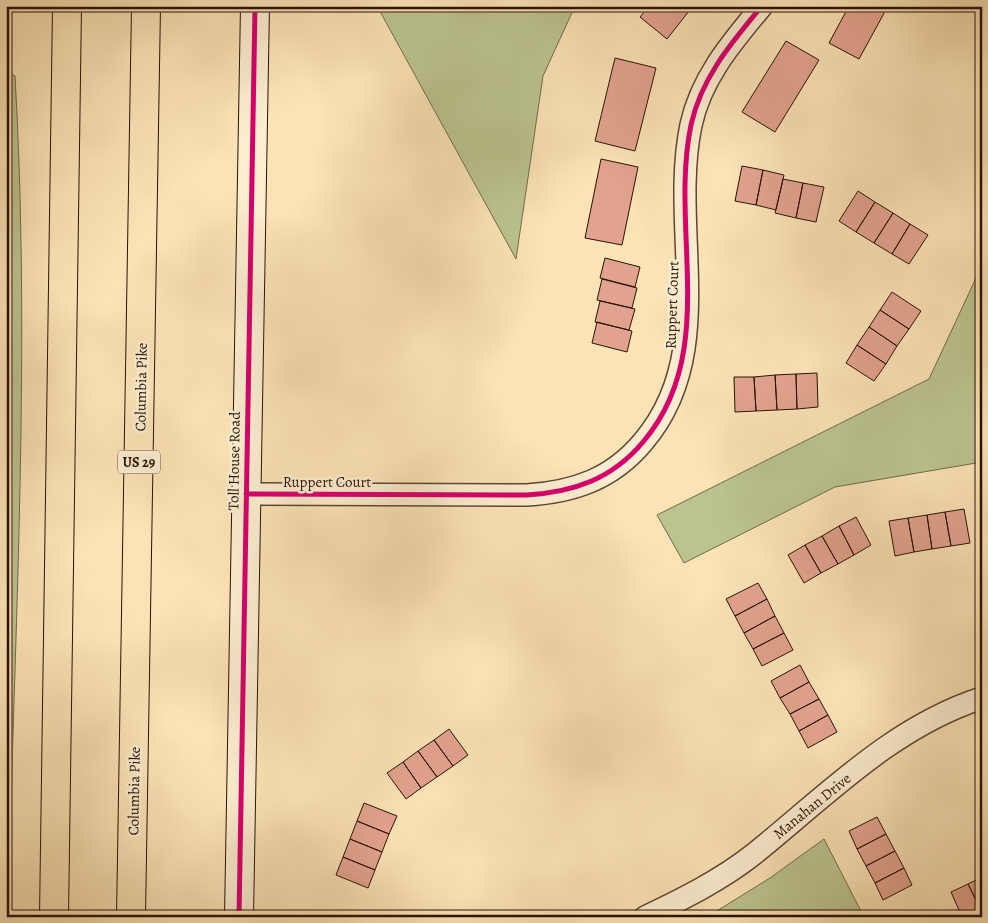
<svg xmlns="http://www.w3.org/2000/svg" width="988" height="923" font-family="Alegreya,serif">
  <rect width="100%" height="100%" fill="#fbe3b6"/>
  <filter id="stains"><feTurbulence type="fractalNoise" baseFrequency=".004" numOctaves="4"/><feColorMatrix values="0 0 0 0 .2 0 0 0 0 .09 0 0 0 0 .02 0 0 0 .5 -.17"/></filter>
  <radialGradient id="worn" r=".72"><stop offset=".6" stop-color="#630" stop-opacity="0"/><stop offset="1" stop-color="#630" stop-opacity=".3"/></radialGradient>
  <path fill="#bbc490" stroke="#726a4b" d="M377 6H575L543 76 516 259Z
    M6 71 15 76C29 318 18 560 11 802L6 817Z
    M982 271V462L835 487 684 563 657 515 929 379 976 278Z
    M824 839 864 917H707L770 878Z"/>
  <path fill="#e2a38e" stroke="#2a1106" d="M649 6H693L667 39 640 17Z
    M849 6H888L859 59 829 43Z
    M786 41 819 60 775 132 742 112Z
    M615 58 656 68 635 151 595 141Z
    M601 159 638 167 622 245 585 238Z
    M742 166 763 170 756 205 735 201Z
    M763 170 784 175 776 210 756 205Z
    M783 179 803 183 796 218 775 213Z
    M803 183 824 187 816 222 796 218Z
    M858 191 875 202 856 232 839 221Z
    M875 202 893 213 874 243 856 232Z
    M893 213 910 224 892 254 874 243Z
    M910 224 928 235 909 264 892 254Z
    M605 258 640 267 635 287 600 278Z
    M602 279 637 288 632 308 597 300Z
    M892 292 921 311 909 329 880 310Z
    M600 301 635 309 629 330 595 322Z
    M880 310 909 329 897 346 869 327Z
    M597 322 632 331 627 352 592 343Z
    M869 327 897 346 886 364 857 345Z
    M857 345 886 364 874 381 846 363Z
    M817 373 818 407 797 409 796 374Z
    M796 374 797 409 777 410 775 375Z
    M775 375 777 410 756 411 754 377Z
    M734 377H754L756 411 735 412Z
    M964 509 970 543 951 546 945 512Z
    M945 512 951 546 932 549 927 515Z
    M927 515 932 549 914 552 908 518Z
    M856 517 871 545 854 555 839 526Z
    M908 518 914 552 895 556 889 521Z
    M839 526 854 555 838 564 822 536Z
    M822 536 838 564 821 573 805 545Z
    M805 545 821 573 804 583 788 555Z
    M758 583 767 599 735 616 726 599Z
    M767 599 775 616 744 633 735 616Z
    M775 616 784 633 753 649 744 633Z
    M784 633 793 650 762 666 753 649Z
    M800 665 809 682 780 698 771 681Z
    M809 682 819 699 790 714 780 698Z
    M819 699 828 715 799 731 790 714Z
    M828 715 837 732 808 748 799 731Z
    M449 729 468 755 453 766 434 740Z
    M434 740 453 766 437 777 418 751Z
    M418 751 437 777 421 788 403 762Z
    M403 762 421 788 406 799 387 773Z
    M364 803 397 816 389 834 357 821Z
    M877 817 886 834 857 849 849 831Z
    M357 821 389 834 382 852 350 839Z
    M886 834 895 851 866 866 857 849Z
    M350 839 382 852 375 870 343 857Z
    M895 851 904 868 875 883 866 866Z
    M343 857 375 870 368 888 336 875Z
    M904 868 912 885 883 900 875 883Z
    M982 877V912L968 884Z
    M968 884 982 912 981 917H962L951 892Z"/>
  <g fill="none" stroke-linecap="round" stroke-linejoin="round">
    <g stroke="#5e4632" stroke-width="24">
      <path id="street" d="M246 494 527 495C574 492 612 479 643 442 720 352 669 230 691 125 701 78 732 42 762 6
        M645 917C683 899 721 880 754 854 825 797 892 727 982 698"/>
    </g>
    <g stroke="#2a1106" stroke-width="30">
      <path id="secondary" d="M239 917 255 6"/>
    </g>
    <g stroke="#2a1106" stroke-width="30">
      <path id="highway" d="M54 917 67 6
        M131 917 146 6"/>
    </g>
    <use href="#street" stroke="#fcedd0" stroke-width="21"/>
    <use href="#secondary" stroke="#fcedd0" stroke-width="28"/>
    <use href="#highway" stroke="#fbe3b6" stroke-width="28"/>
    <g stroke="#fcedd0" stroke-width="8">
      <path id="cycleway" d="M246 494 527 495C574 492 612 479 643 442 720 352 669 230 691 125 701 78 732 42 762 6
        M239 917 255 6"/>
    </g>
    <use href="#cycleway" stroke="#d6006c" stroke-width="5"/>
  </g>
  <g text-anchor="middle" stroke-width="5" stroke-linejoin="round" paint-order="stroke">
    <rect fill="#fcedd0" stroke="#695343" stroke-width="1" x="118" y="450.5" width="42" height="23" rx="4"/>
    <g font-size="14" font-weight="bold" fill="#2a1106">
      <text x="139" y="467">US 29</text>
    </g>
    <g font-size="15" fill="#2a1106" stroke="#fcedd0">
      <text transform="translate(672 305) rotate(-88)" y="5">Ruppert Court</text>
      <text transform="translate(141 387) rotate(-89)" y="5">Columbia Pike</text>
      <text transform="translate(234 461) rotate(-89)" y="5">Toll House Road</text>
      <text x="327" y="487">Ruppert Court</text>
      <text transform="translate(134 791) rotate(-89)" y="5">Columbia Pike</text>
      <text transform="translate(812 806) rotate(-39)" y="5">Manahan Drive</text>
    </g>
  </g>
  <rect width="988" height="923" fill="none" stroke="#fbe3b6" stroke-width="25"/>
  <rect x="8" y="8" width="973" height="908" fill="none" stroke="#2a1106" stroke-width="2.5"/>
  <rect x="12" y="12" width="963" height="898" fill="none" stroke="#2a1106"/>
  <rect width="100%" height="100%" filter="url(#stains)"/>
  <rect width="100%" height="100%" fill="url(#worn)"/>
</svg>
